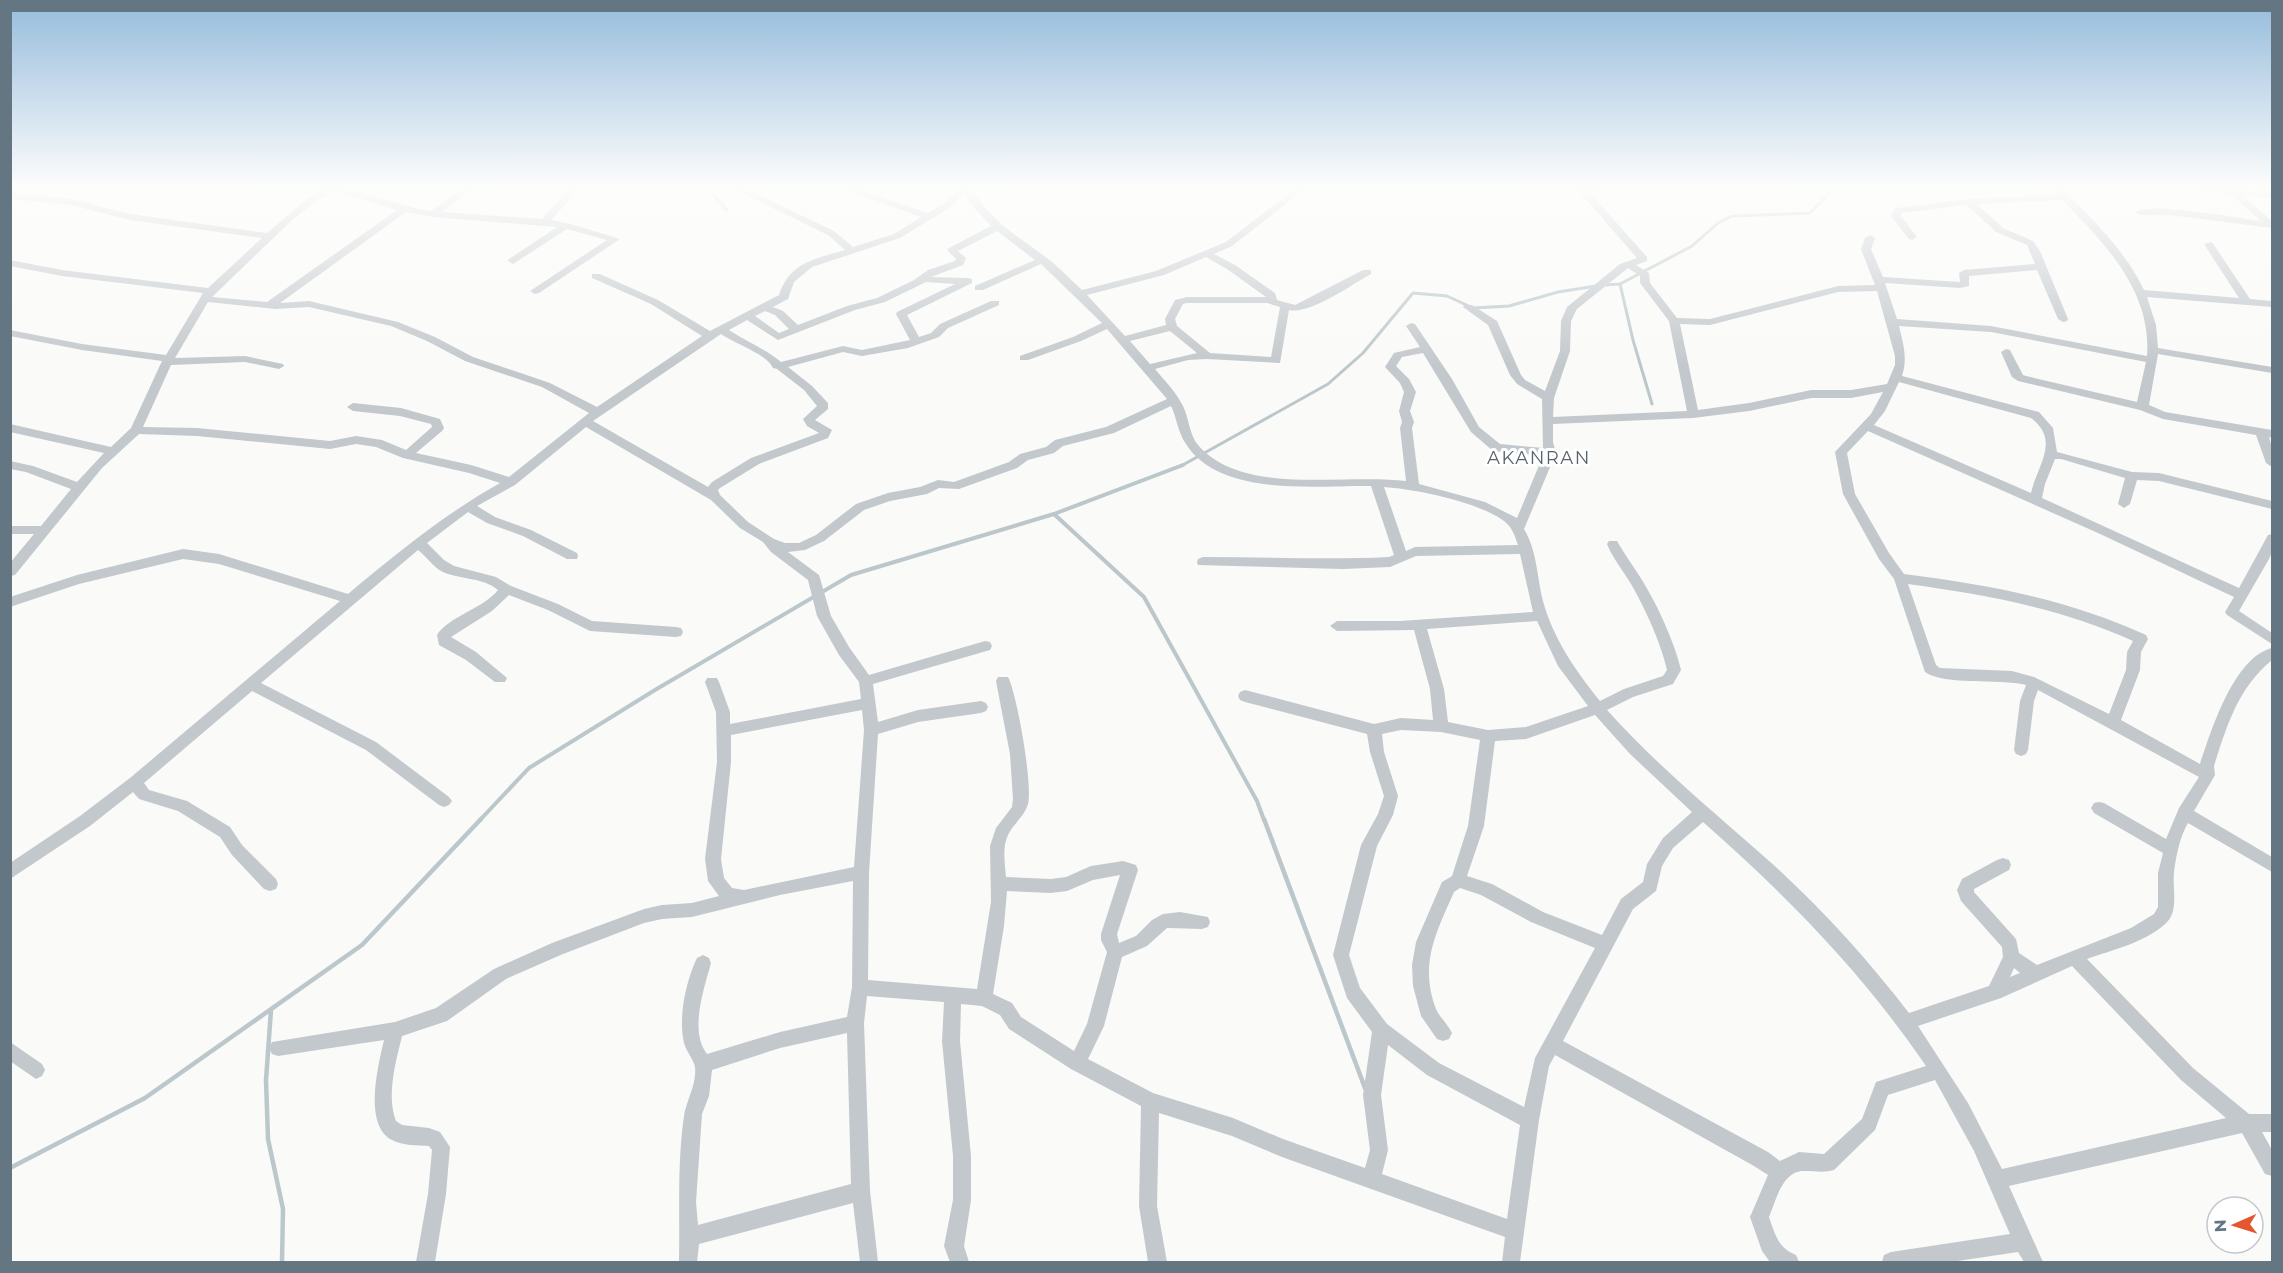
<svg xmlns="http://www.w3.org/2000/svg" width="2283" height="1273" font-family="Montserrat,sans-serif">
  <rect width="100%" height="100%" fill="#fafaf8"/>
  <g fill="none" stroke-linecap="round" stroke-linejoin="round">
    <path stroke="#bbc7cb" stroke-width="3" d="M707 188 727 210
      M2261 188 2272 195
      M1620 284 1633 340 1652 404
      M1604 285 1620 284 1692 246 1718 223 1732 216 1810 213 1834 188
      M1181 466 1328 384 1363 353 1413 293 1447 296 1473 308 1509 306 1558 292 1596 286"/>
    <path stroke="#bbc7cb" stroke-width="4" d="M1054 514 1144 597 1257 801 1264 820
      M480 820 529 768 655 690 851 575 1054 514 1183 465"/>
    <path stroke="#bbc7cb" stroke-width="4.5" d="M1264 819 1365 1088
      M271 1010 266 1080 268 1139 283 1209 282 1262
      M10 1168 145 1098 362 945 481 819"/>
    <path fill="#c3c8cc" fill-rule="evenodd" d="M326 188C362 188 396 206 431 211L463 188H474L442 212 542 219 570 188H580L551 220 571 224 620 239 539 293 535 294 530 291 607 240 567 229 513 264 508 261 509 259 557 227 433 217 406 212 280 303 309 301 398 322 435 337 473 357 550 383 597 407 702 336 651 304 592 278V274H600L658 300 710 331 779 295C790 262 815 259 845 250L828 235 732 188H744L834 231 853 247 894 234 921 217 840 188H855L928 213 945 203 957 188H971C989 220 1019 237 1047 258 1059 267 1070 279 1082 290L1156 271 1226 242 1296 188H1306L1232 246 1214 254 1235 265 1275 293 1277 300 1295 305 1363 270H1371V274C1353 284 1309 315 1289 310L1280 363 1207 359 1188 360 1155 369C1165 381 1176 392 1183 406 1189 418 1189 434 1198 445 1243 497 1345 473 1406 481L1400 428 1402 422 1399 411 1404 392 1400 383 1385 367 1394 353 1420 347 1406 326 1411 323 1415 324 1452 379 1479 427 1500 444 1543 448 1542 399 1517 384 1510 375 1488 325 1463 307 1464 305H1472L1497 321 1521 375 1525 380 1545 391 1560 351 1561 321 1567 307 1620 264 1637 258 1576 188H1605L1591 194 1647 257V261L1636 265 1649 273 1650 283 1677 318 1710 319 1838 286 1875 285 1861 249 1865 238 1870 235 1875 238 1871 249 1883 277 1960 282 1959 273 1964 270 2035 264 2027 245 1996 232 1967 205 1901 213V216L1917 237 1912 240 1909 239 1891 216 1894 209 1897 208 1969 199 2056 195 2051 188H2061C2092 219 2125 250 2144 290L2239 298 2204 244 2212 242 2250 299 2272 301V307L2147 297 2156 325 2158 348 2272 367V373L2158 354 2149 405 2165 412 2272 430V438L2269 437 2272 448V467L2266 463 2256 435 2163 419 2140 410 2018 381 2012 377 2001 352 2006 349 2010 350 2023 375 2026 376 2137 402 2146 362 1991 332 1899 326C1903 343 1908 358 1902 376L2039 412 2053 428 2057 452 2132 472 2159 473 2272 501V509L2159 481 2137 480 2130 504 2124 508 2118 504 2125 478 2061 459H2055L2045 484 2042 498 2239 588 2268 535 2272 534V552L2269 559 2239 611 2272 633V644L2227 615 2225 612 2234 597 2098 533 1868 431 1847 453 1855 494 1889 553 1904 574C1990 585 2067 599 2146 635L2148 639 2141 652 2140 670 2121 720 2200 764C2211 731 2234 657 2272 648V660C2238 688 2227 725 2214 766L2215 775 2194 811 2272 857V872L2188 823C2180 836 2176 856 2174 872 2172 890 2180 912 2164 925 2143 943 2112 950 2087 959L2193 1068 2249 1114H2272V1132H2262L2272 1150V1176L2265 1174 2242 1133 2009 1186 2043 1262H2024L2018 1252 1951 1262H1882L1884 1255 1891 1252 2010 1234 1974 1151 1935 1080 1888 1095 1875 1130 1834 1170C1824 1173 1815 1171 1805 1171 1782 1170 1776 1201 1769 1217 1775 1234 1778 1248 1796 1255L1799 1262H1770L1762 1251 1750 1217 1768 1175 1754 1166 1555 1055 1549 1066 1539 1120 1520 1262H1502L1505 1237 1282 1157 1232 1136 1159 1113 1157 1206 1167 1262H1148L1139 1206 1141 1106 1071 1069 1009 1029 1000 1015 982 1006 961 1004 960 1041 971 1156V1200L964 1246 969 1262H950L944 1246 953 1200V1156L942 1041 944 1002 867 996 864 1023 870 1191 878 1262H860L853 1203 699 1244 697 1262H679C680 1214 677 1165 684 1116 686 1101 697 1084 695 1067 694 1060 686 1051 684 1043 678 1017 686 981 697 958L703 955 709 958 711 963C704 989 689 1031 707 1054L780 1032 847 1017 852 987 853 881 780 895 692 917 662 919 644 923 563 954 506 979 447 1021 402 1036C396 1061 386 1096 396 1121L402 1125 429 1128 440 1132 450 1147 446 1194 435 1262H416L428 1194 432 1150 429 1146C417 1145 403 1146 392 1140 363 1125 378 1066 384 1040L278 1056 272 1054 269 1048 272 1042 395 1022 436 1008 494 969 552 943 644 909 662 905 692 903 719 896 708 881 705 859 717 762 716 712 705 682 707 678H717L719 682 730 712V724L861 699 859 682 839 655 817 616 808 580 771 552 763 542 740 528 711 500 586 427 515 485 477 506 495 517 531 530 577 553 578 556 577 559H567L523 536 487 523 468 512 427 543 444 560 454 566 496 577 511 586 558 604 592 621 676 627 681 628 683 632 681 636 676 637 590 631 548 610 509 595 492 611 451 637 476 652 507 678 505 682H495L466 660 439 645 437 635C449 616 483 609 498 590 483 577 461 580 443 572 433 567 427 557 418 550L261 683 376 742 449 797 452 801 449 805 444 807 439 805 366 750 252 691 144 783 149 790 187 801 230 827 242 845 276 879 278 884 276 889 270 891 264 889 232 855 220 837 178 811 139 799 133 792 90 826 10 879V863L80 816 130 778 340 601 219 564 183 559 79 584 10 607V597L77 575 183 549 219 554 348 594C397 553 445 514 500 483L469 473 403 458 376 447 356 444 330 449 197 436 139 434 102 468 15 575 10 576V563L34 534H10V526H41L71 489 26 472 10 469V461L33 466 77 482 104 453 10 432V424L111 447 131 428 162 361 82 350 10 336V330L82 344 166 355 203 293 62 276 10 266V260L62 270 208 288 262 238 130 220 71 205 10 199V193L71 199 130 214 267 233 307 199ZM335 191 397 210 267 302 212 297 290 222 313 203ZM964 192 970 203 991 226 949 248 947 250 956 259 955 261 928 270 914 280 877 298 847 306 798 325 783 311 773 307 788 299 794 282 812 267 900 238 951 207ZM2062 200C2104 242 2152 291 2147 356L1991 326 1897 319 1885 283 1960 288 1969 286V276L2037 270 2058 319 2063 322 2067 321 2068 319 2040 251 2033 241 2003 228 1977 204ZM997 231 1035 260 975 286V290H983L1041 264 1102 323 1073 337 1020 356V360H1028L1081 341 1107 329 1167 399 1106 427 1055 440 1046 447 1020 454 1009 462 954 482 938 480 920 487 888 493 856 504 816 535 799 543H785L774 539 748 522 720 495 718 490 720 488 759 464 828 438 832 430 815 420 828 409V403L812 386 788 367 843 352 862 356 908 348 939 337 948 328 999 305V301H991L940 324 931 333 919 337 907 315 972 283V279L968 278 931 277 963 265 966 258 958 251ZM1206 257 1227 269 1266 297H1187L1175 300 1165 319 1166 325 1125 336 1087 295 1164 275ZM1628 268 1640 276V283L1669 321 1687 411 1553 417 1554 398 1570 351 1571 321 1577 309ZM926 282 955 284 897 312 896 314 910 340 862 350 843 346 781 362C764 348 747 342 729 330L747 320 778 340 855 310 885 302ZM1877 291 1895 356V365L1887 384 1851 390H1811L1749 403 1698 410 1680 324 1710 325 1838 292ZM208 302 276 309 309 307 391 326 427 341 465 361 542 387 589 413 509 477 471 465 416 453 442 431 444 428 440 419 401 408 353 403 347 407 353 411 400 416 431 424 432 427 406 450 382 440 356 436 330 441 197 428 143 427 171 365 245 362 279 369 284 366 283 364 245 356 175 358ZM1187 303H1267L1280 307 1271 357 1210 353 1177 326 1175 319 1183 304ZM765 311 775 315 789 329 779 333 755 316ZM1170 331 1197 353 1150 364 1130 341ZM721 334C735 344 767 354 773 368L777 369 804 390 817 406 803 419 807 426 819 433 751 458 712 482 708 487 593 421ZM1423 353 1471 432 1493 451 1543 456 1517 518 1485 502 1419 484 1412 428 1414 422 1410 411 1416 392 1409 379 1396 366 1402 357ZM1899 382 2031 418C2061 441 2037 465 2031 493L1874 425 1885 411ZM1883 392 1871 414 1835 452 1843 494 1879 559 1894 579 1925 672C1945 686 1998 678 2026 685L2020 701 2014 750 2016 754 2021 756 2026 754 2028 750 2034 701 2038 690 2199 777 2179 808 2166 839 2104 803 2099 802 2094 803 2091 808 2094 813 2163 853 2158 873V907L2154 914 2131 928 2037 965 2019 953 2016 939 1974 892V889L2009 870 2011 865 2009 860 2003 858 1997 860 1962 879 1957 890 1961 901 2002 947 2003 957 1989 986 1909 1013C1869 961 1825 912 1777 868 1719 816 1659 768 1607 710L1633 697 1673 684 1681 670C1674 641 1658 606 1642 580 1634 567 1625 555 1617 541H1609L1607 544C1613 559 1623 570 1631 584 1645 608 1661 643 1667 670L1663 676 1624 689 1600 701C1575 670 1553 638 1543 601 1537 577 1537 550 1524 529L1556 453 1553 442V424L1693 418 1749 411 1811 398H1851ZM1171 406C1177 418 1178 433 1186 444 1220 498 1318 485 1371 486L1394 555 1389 557C1327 560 1265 557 1203 557L1198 559 1197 562 1198 565 1343 569 1390 567 1416 556 1520 554 1533 612 1400 621H1337L1330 626 1337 631 1414 630 1430 689 1433 720 1401 718 1374 724 1245 690 1240 692 1238 696 1240 700 1245 702 1367 734 1370 752 1384 796 1378 814 1361 845 1333 955 1347 998 1372 1032 1363 1095 1370 1150 1365 1168 1283 1139 1233 1118 1153 1093 1088 1059 1104 1026 1122 957 1147 946 1167 928 1202 929 1208 927 1210 922 1208 917 1180 912 1163 914 1152 920 1136 936 1119 943 1117 934 1138 870 1136 865 1123 861 1091 866 1066 877 1051 879 1006 877C1005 864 1002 847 1008 835 1013 824 1024 817 1028 804 1033 786 1017 694 1008 677H998L996 681 1010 754 1013 799 1012 807 996 828 990 846 991 902 977 989 868 980 869 873 878 734 918 722 981 713 986 711 988 707 986 703 981 701 918 710 878 722 873 684 990 650 992 646 990 642 985 641 869 675 849 647 831 616 819 575 788 552 805 550 824 541 864 510 890 501 927 494 939 488 959 489 1017 468 1028 460 1054 453 1063 446 1114 433ZM1384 487C1415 489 1479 502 1504 521 1512 527 1515 536 1518 545L1415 547 1406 551ZM1908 584C1987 595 2061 608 2133 641L2127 652 2126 670 2109 714 2034 677 2012 671 1940 668 1936 665ZM1537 621 1558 666 1588 706 1526 727 1488 730 1448 722 1444 689 1427 629ZM862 710 864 730 854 867 744 890 732 888 724 878 721 859 731 762V735ZM1595 715 1630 754 1692 812 1663 838 1647 864 1643 882 1621 899 1602 935 1543 912 1492 884 1467 876 1484 826 1495 741 1526 739ZM1401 730 1441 732 1480 740 1468 826 1452 876 1442 882 1416 942 1412 965 1413 986 1421 1016 1437 1039 1443 1041 1449 1039 1452 1033C1448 1024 1440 1018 1436 1009 1419 964 1436 933 1454 892L1460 888 1481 895 1531 922 1595 948 1535 1058 1524 1107 1439 1063 1387 1024 1360 988 1349 955 1377 846 1393 815 1398 796 1384 752 1382 734ZM1703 822C1788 897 1861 971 1926 1066L1876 1082 1862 1119 1824 1154 1799 1152 1780 1161 1768 1152 1563 1041 1633 909 1656 891 1662 866 1673 848ZM1120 875 1101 934V940L1107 952 1087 1024 1074 1051 1021 1017 1012 1003 993 994 1004 926 1007 891 1051 893 1067 891 1093 880ZM2072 966 2181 1080 2226 1118 2002 1169 1968 1103 1918 1026 2001 998ZM2014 968 2020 973 2010 977ZM847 1033 851 1184 698 1225 696 1202 702 1114 709 1096 712 1070 780 1048ZM1388 1045 1427 1075 1520 1125 1507 1219 1382 1174 1388 1150 1381 1095Z
      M2194 188H2232L2272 192V198L2242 195 2272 221V228L2170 215H2140L2135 212C2149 202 2239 218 2261 221L2230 194 2198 191Z
      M10 1042 42 1064 45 1070 42 1076 36 1079 10 1061Z"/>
  </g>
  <linearGradient id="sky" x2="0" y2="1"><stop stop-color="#96bcdc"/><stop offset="0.51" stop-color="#fdfdfc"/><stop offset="1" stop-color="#fdfdfc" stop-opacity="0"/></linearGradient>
  <rect width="2283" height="367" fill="url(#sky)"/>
  <g text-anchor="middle" stroke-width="6" stroke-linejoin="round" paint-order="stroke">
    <g font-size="18" letter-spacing="1.5" fill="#57646e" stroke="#fff">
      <text x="1539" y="464">AKANRAN</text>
    </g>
  </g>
  <rect width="2283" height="1273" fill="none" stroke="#657683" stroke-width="24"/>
  <g transform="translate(2235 1225) rotate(267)"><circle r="28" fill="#ffffff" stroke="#c1c8cd" stroke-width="1.5"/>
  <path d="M0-4.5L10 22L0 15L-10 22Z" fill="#e4572e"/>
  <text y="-9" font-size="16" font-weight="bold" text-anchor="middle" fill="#657683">N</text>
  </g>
</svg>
